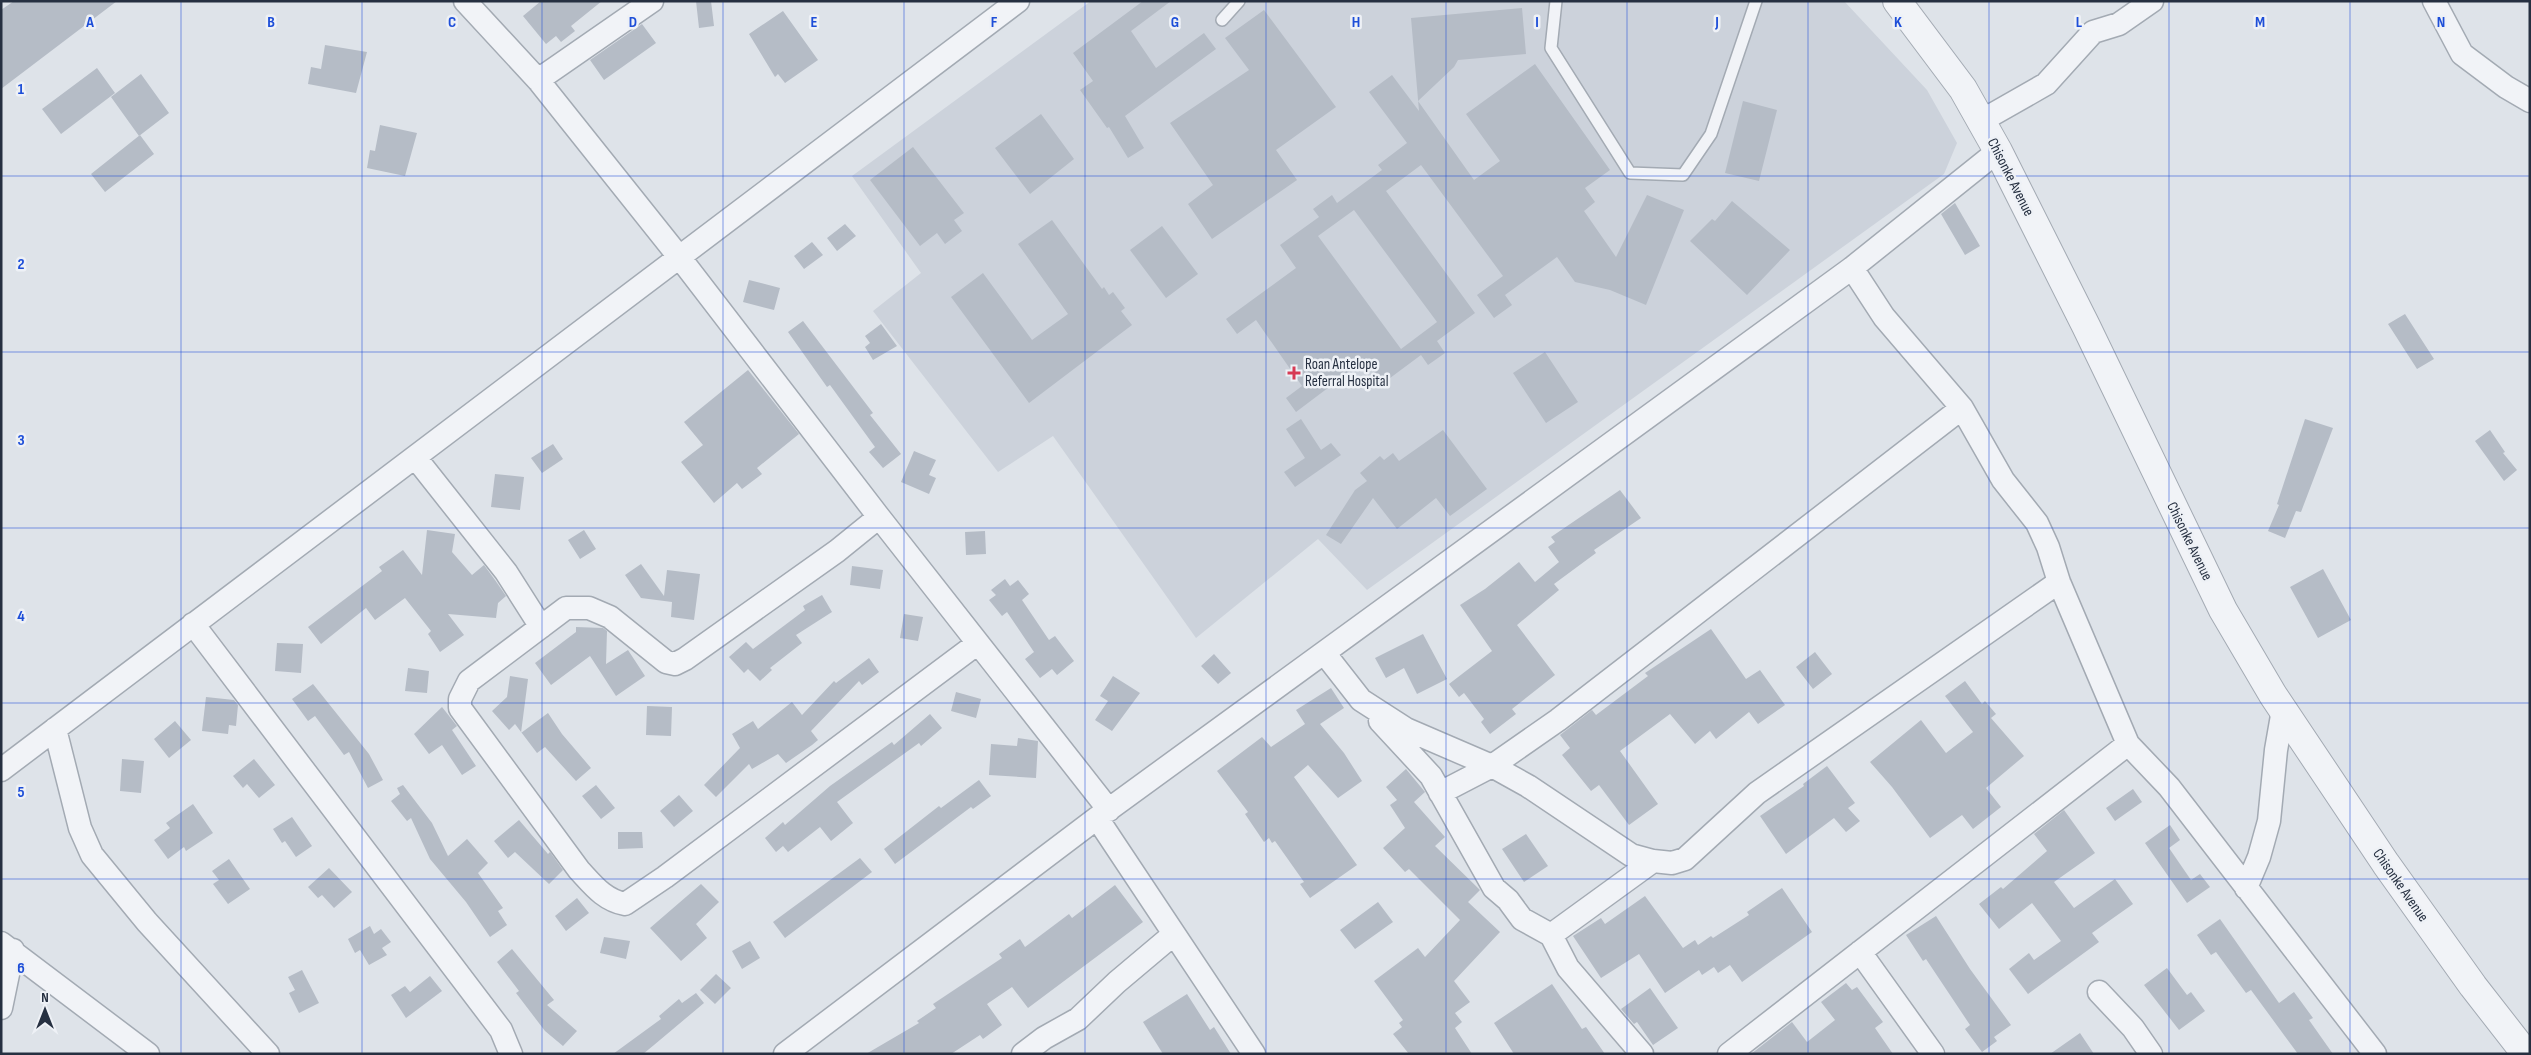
<svg xmlns="http://www.w3.org/2000/svg" width="2531" height="1055" font-family="'Sofia Sans Condensed',sans-serif">
  <rect width="100%" height="100%" fill="#dee3e9"/>
  <path fill="#ccd2db" d="M1091 1H1844L1927 90 1957 143 1944 174 1367 590 1318 539 1196 638 1053 436 998 472 873 311 921 273 852 176Z"/>
  <path fill="#b5bcc6" fill-rule="evenodd" d="M14 1H117L1 89V10Z
    M541 1H602L571 26 575 31 561 42 556 36 546 44 523 16Z
    M696 1H711L714 26 699 28Z
    M1143 1H1171L1131 31 1156 68 1204 33 1216 49 1125 116 1144 148 1128 158 1109 127 1107 128 1080 90 1093 81 1073 53Z
    M1522 8 1526 54 1458 60 1454 67 1418 101 1474 180 1500 161 1466 114 1535 64 1610 170 1585 188 1595 202 1584 211 1616 257 1647 195 1684 210 1646 305 1610 290 1575 282 1557 257 1505 295 1512 305 1494 318 1477 295 1503 276 1421 165 1386 191 1475 313 1437 341 1445 353 1428 365 1421 355 1382 384 1365 360 1296 412 1286 398 1302 386 1256 320 1237 334 1226 319 1296 268 1280 245 1319 217 1313 209 1332 195 1337 203 1382 170 1378 165 1407 143 1369 92 1392 75 1419 111 1411 18ZM1354 210 1437 322 1401 349 1318 236Z
    M1264 10 1336 107 1276 150 1297 180 1212 239 1188 204 1213 185 1170 123 1249 70 1225 38Z
    M783 11 818 60 785 83 778 74 775 77 749 34Z
    M642 24 656 43 604 80 590 60Z
    M325 45 367 52 356 93 308 84 311 67 321 69Z
    M97 68 115 93 61 134 42 109Z
    M141 74 169 113 139 136 111 97Z
    M1743 101 1777 110 1759 181 1725 173Z
    M1041 114 1074 159 1030 194 995 148Z
    M380 125 417 133 405 176 367 168 370 150 375 151Z
    M140 135 154 154 105 192 91 174Z
    M913 147 964 213 954 220 962 231 945 244 937 233 920 246 870 180Z
    M1732 201 1790 250 1747 295 1690 241 1712 219 1715 221Z
    M1955 203 1980 246 1965 255 1941 214Z
    M1052 220 1102 289 1104 287 1109 295 1113 292 1125 308 1121 311 1132 325 1029 403 951 297 983 273 1032 340 1068 314 1018 244Z
    M845 224 856 236 837 251 827 238Z
    M1162 226 1198 274 1166 298 1130 250Z
    M812 242 823 255 804 269 794 256Z
    M749 280 780 288 774 310 743 302Z
    M2405 314 2434 359 2417 369 2388 324Z
    M803 321 873 413 870 415 901 454 883 468 869 452 875 447 830 385 827 387 788 332Z
    M881 324 897 346 873 360 865 347 870 343 865 336Z
    M1545 352 1578 402 1546 423 1513 373Z
    M748 370 799 434 757 468 762 474 742 489 737 483 714 503 681 462 703 445 684 422Z
    M1301 419 1321 450 1331 443 1341 455 1295 487 1284 472 1305 458 1286 429Z
    M2305 419 2333 428 2301 512 2296 511 2285 538 2268 531 2279 505 2277 504Z
    M1443 430 1487 489 1450 516 1436 498 1397 529 1373 498 1341 544 1326 535 1355 490 1367 481 1360 473 1380 456 1384 460 1393 453 1399 461Z
    M2490 430 2505 452 2503 453 2517 470 2504 481 2475 441Z
    M553 444 563 459 542 473 531 458Z
    M914 451 936 460 929 475 936 478 929 494 901 482Z
    M495 474 524 477 520 510 491 507Z
    M1620 490 1641 518 1594 550 1596 553 1554 584 1559 590 1517 625 1555 675 1512 709 1516 714 1490 734 1481 722 1484 719 1464 693 1459 697 1449 684 1492 651 1460 605 1485 589 1519 562 1535 582 1559 562 1548 547 1555 542 1551 537Z
    M427 530 455 534 452 552 472 575 484 565 495 580 506 596 498 603 496 618 448 614 464 635 440 652 428 634 431 631 405 598 375 620 366 608 321 644 308 627 382 571 379 567 403 550 422 575Z
    M584 530 596 549 580 559 568 540Z
    M985 531 986 554 966 555 965 532Z
    M641 564 664 596 667 570 700 574 694 620 671 617 672 602 641 598 625 575Z
    M852 566 883 570 880 589 850 585Z
    M2323 569 2351 620 2318 638 2290 587Z
    M1005 579 1010 586 1018 580 1029 594 1022 600 1049 640 1055 636 1074 661 1057 675 1052 669 1040 678 1025 659 1034 652 1007 612 1002 616 989 600 996 595 991 590Z
    M822 595 832 612 796 635 802 643 770 668 772 670 760 681 748 669 744 673 729 657 746 642 753 649 805 610 803 606Z
    M904 614 923 617 918 641 900 638Z
    M576 627 603 628 607 631 606 664 628 650 645 676 616 696 590 656 551 685 535 663 576 632Z
    M1711 629 1746 679 1760 670 1785 705 1758 724 1749 712 1716 739 1710 731 1695 744 1670 714 1620 751 1658 804 1629 825 1599 785 1591 791 1562 755 1570 748 1560 735 1592 710 1596 715 1648 676 1645 673Z
    M1423 634 1447 679 1417 694 1404 668 1386 678 1375 658Z
    M277 643 303 644 301 673 275 671Z
    M1815 652 1832 674 1813 689 1796 667Z
    M1214 654 1231 673 1218 684 1201 666Z
    M869 658 879 672 862 685 859 681 811 731 818 740 812 745 786 763 778 754 752 769 749 764 716 797 704 785 740 748 732 734 753 721 758 729 792 702 802 715 834 681 836 683Z
    M408 668 429 671 427 693 405 691Z
    M510 676 528 679 521 733 548 713 562 734 591 768 576 781 545 747 537 753 515 724 509 730 492 711 507 697Z
    M1113 676 1140 693 1112 731 1095 720 1108 701 1100 696Z
    M1965 681 1982 704 1985 701 1996 714 1991 718 2024 756 1986 788 2001 807 1973 829 1962 815 1930 838 1892 787 1870 762 1921 720 1946 753 1973 732 1945 696Z
    M313 684 369 754 383 780 368 788 349 752 344 755 315 716 308 721 292 699Z
    M1331 688 1344 708 1320 724 1344 753 1362 781 1338 798 1308 765 1294 777 1357 865 1310 898 1300 884 1304 882 1275 841 1272 843 1269 838 1264 842 1245 814 1248 812 1217 771 1262 737 1271 747 1305 724 1296 710Z
    M956 692 981 699 976 718 951 711Z
    M206 697 234 700 238 705 236 726 229 725 228 734 202 731Z
    M647 706 672 707 671 736 646 735Z
    M442 707 457 726 452 730 476 766 462 775 442 745 429 754 414 734Z
    M930 714 942 728 921 746 919 743 837 802 853 823 831 841 820 827 788 852 783 846 776 852 765 838 783 822 785 825 830 786 892 742 894 745Z
    M175 721 191 740 169 758 154 739Z
    M1018 738 1038 741 1036 778 989 775 991 744 1017 746Z
    M122 759 144 761 141 793 120 791Z
    M254 759 275 785 259 798 247 784 243 788 233 776Z
    M1827 766 1855 803 1848 808 1860 821 1846 832 1834 818 1786 854 1760 816 1804 786 1803 784Z
    M1406 769 1425 792 1414 802 1445 837 1435 846 1480 890 1468 902 1500 932 1454 981 1470 1002 1455 1013 1462 1022 1455 1028 1472 1054H1409L1393 1034 1402 1027 1399 1023 1403 1020 1374 981 1418 948 1425 957 1460 920 1409 869 1405 872 1383 848 1405 828 1390 805 1397 800 1386 787Z
    M979 780 991 796 973 809 971 807 895 864 884 849 939 806 941 808Z
    M403 785 432 823 448 856 467 839 488 863 478 873 503 908 498 911 507 925 490 937 466 902 430 859 411 818 407 821 391 801 400 794 397 788Z
    M596 785 615 808 601 819 582 796Z
    M2133 789 2142 802 2115 821 2106 808Z
    M679 795 693 811 674 827 660 811Z
    M193 804 213 833 186 851 184 847 168 859 154 840 170 828 166 823Z
    M2064 810 2095 853 2054 882 2074 908 2115 879 2133 904 2092 933 2099 942 2028 994 2009 969 2029 953 2034 960 2061 941 2032 903 1999 929 1979 904 2001 887 2003 889 2047 851 2034 834Z
    M292 817 312 846 296 857 285 841 282 843 273 829Z
    M519 820 548 854 550 852 563 870 549 884 515 852 508 858 494 841Z
    M2170 825 2180 840 2169 848 2191 880 2200 874 2210 887 2187 903 2145 843Z
    M618 832H642L643 848 618 849Z
    M1526 834 1548 866 1524 882 1502 849Z
    M860 858 872 872 785 938 773 922Z
    M229 859 250 889 228 904 213 884 219 880 212 871Z
    M329 868 352 892 334 908 322 895 318 898 308 887Z
    M701 884 719 902 696 924 707 938 681 961 650 928Z
    M1115 885 1143 922 1028 1008 1012 987 987 1004 1002 1025 983 1039 980 1035 951 1054H866L919 1023 917 1021 936 1008 933 1004 1002 958 999 954 1020 939 1025 947 1069 914 1072 918Z
    M1782 888 1812 932 1742 982 1730 965 1718 973 1714 967 1702 975 1699 970 1665 993 1639 954 1601 978 1573 936 1601 918 1605 924 1645 896 1683 948 1695 940 1698 945 1711 936 1713 938 1749 915 1747 912Z
    M577 898 589 913 566 931 555 916Z
    M1378 902 1393 922 1355 949 1340 930Z
    M1936 916 1970 969 2011 1025 1994 1037 1997 1041 1982 1052 1965 1029 1970 1025 1926 959 1923 961 1906 935Z
    M2220 919 2279 1003 2294 992 2313 1018 2309 1020 2333 1054H2298L2251 990 2246 993 2216 952 2211 955 2197 935Z
    M370 926 374 934 381 929 391 942 382 948 387 955 369 965 360 950 355 953 348 939Z
    M604 937 630 941 626 959 600 953Z
    M750 941 760 958 742 969 732 951Z
    M512 949 554 1000 547 1005 577 1031 563 1046 545 1031 516 993 519 991 497 962Z
    M2167 968 2187 995 2191 992 2205 1011 2179 1030 2144 985Z
    M302 970 319 1003 299 1013 289 993 295 990 288 977Z
    M716 974 731 988 715 1004 700 990Z
    M430 976 442 991 406 1018 391 995 405 986 410 992Z
    M1846 983 1852 990 1857 987 1883 1022 1875 1028 1893 1054H1751L1792 1022 1807 1042 1835 1020 1821 1002Z
    M1552 984 1582 1029 1586 1027 1605 1054H1514L1494 1023Z
    M1650 988 1678 1028 1653 1045 1637 1022 1634 1024 1621 1009Z
    M696 993 704 1003 654 1045 643 1054H613L661 1019 659 1016 679 999 682 1003Z
    M1187 994 1210 1030 1214 1027 1231 1054H1163L1143 1022Z
    M2080 1033 2094 1054H2050Z"/>
  <g fill="none" stroke-linecap="round" stroke-linejoin="round">
    <g stroke="#a3aab3" stroke-width="14">
      <path id="service" d="M1556 1 1551 48 1630 173 1683 175 1711 134 1756 1
        M1222 20 1239 1"/>
    </g>
    <g stroke="#a3aab3" stroke-width="25">
      <path id="minor" d="M465 1 538 80 680 258 879 517 1109 810
        M2434 1 2462 54 2506 87 2530 101
        M538 80 652 1
        M1981 121 2046 84 2093 32 2119 24 2152 1
        M1852 268 1884 317 1962 408 2003 480 2037 523 2048 547 2059 582 2128 744 2169 787 2375 1054
        M415 457 506 572 541 627
        M879 517 837 551 685 659 675 664 666 662 610 617 589 608H566L469 681 460 699V708L579 870C593 885 604 900 625 904L665 877 978 643
        M193 624 501 1030 511 1054
        M1325 654 1361 700 1406 729 1492 766 1528 786 1631 855 1653 861 1672 863 1685 859 1757 793 2059 582
        M1380 721 1431 776 1494 888 1508 900 1522 919 1551 935 1568 968 1642 1054
        M55 729 80 828 92 855 147 922 268 1054
        M1 770 1018 1
        M1440 793 1492 766 1558 720 1962 408
        M1097 818 1254 1054
        M2246 888 2259 857 2269 821 2276 750 2283 710
        M1551 935 1653 861
        M1 943 148 1054
        M1860 952 1933 1054
        M2099 992 2133 1028 2151 1054
        M1 1008 13 950
        M785 1054 1097 818 1852 268 1998 151
        M1023 1054 1044 1038 1078 1019 1117 982 1174 934
        M1729 1054 2128 744"/>
    </g>
    <g stroke="#a3aab3" stroke-width="30">
      <path id="tertiary" d="M1897 1 1963 89 1998 151 2086 326 2223 610 2273 695 2386 864 2473 986 2526 1054"/>
    </g>
    <use href="#service" stroke="#f1f3f7" stroke-width="11"/>
    <use href="#minor" stroke="#f1f3f7" stroke-width="22"/>
    <use href="#tertiary" stroke="#f1f3f7" stroke-width="28"/>
  </g>
  <path fill="none" stroke="#1d4ed8" stroke-width="1" stroke-opacity="0.55" d="M181 1V1054M362 1V1054M542 1V1054M723 1V1054M904 1V1054M1085 1V1054M1266 1V1054M1446 1V1054M1627 1V1054M1808 1V1054M1989 1V1054M2169 1V1054M2350 1V1054M1 176H2530M1 352H2530M1 528H2530M1 703H2530M1 879H2530"/>
  <path fill="#d73a54" stroke="#eef1f6" stroke-width="2" d="M1291.5 365.5h5v5h5v5h-5v5h-5v-5h-5v-5h5z"/>
  <g text-anchor="middle" stroke-width="5" stroke-linejoin="round" paint-order="stroke">
    <g font-size="15" fill="#263041" stroke="#eef1f6">
      <text transform="translate(2011 177) rotate(63)" y="5">Chisonke Avenue</text>
      <text transform="translate(2190 541) rotate(64)" y="5">Chisonke Avenue</text>
      <text transform="translate(2401 885) rotate(55)" y="5">Chisonke Avenue</text>
    </g>
    <g font-size="15" fill="#263041" stroke="#eef1f6" text-anchor="start">
      <text x="1305" y="369">Roan Antelope<tspan x="1305" dy="17">Referral Hospital</tspan></text>
    </g>
  </g>
  <g font-size="16" text-anchor="middle" font-weight="bold" fill="#1d4ed8" stroke="#eef1f6" stroke-width="5" stroke-linejoin="round" paint-order="stroke">
    <text x="90" y="27">A</text>
    <text x="271" y="27">B</text>
    <text x="452" y="27">C</text>
    <text x="633" y="27">D</text>
    <text x="814" y="27">E</text>
    <text x="994" y="27">F</text>
    <text x="1175" y="27">G</text>
    <text x="1356" y="27">H</text>
    <text x="1537" y="27">I</text>
    <text x="1717" y="27">J</text>
    <text x="1898" y="27">K</text>
    <text x="2079" y="27">L</text>
    <text x="2260" y="27">M</text>
    <text x="2441" y="27">N</text>
    <text x="21" y="94">1</text>
    <text x="21" y="269">2</text>
    <text x="21" y="445">3</text>
    <text x="21" y="621">4</text>
    <text x="21" y="797">5</text>
    <text x="21" y="973">6</text>
  </g>
  <rect width="2531" height="1055" fill="none" stroke="#263041" stroke-width="5"/>
  <g transform="translate(45 1010)" stroke="#eef1f6" stroke-width="4" paint-order="stroke">
  <path d="M0-4L9 19L0 12L-9 19Z" fill="#263041"/>
  <text y="-8" font-size="14" font-weight="bold" text-anchor="middle" fill="#263041">N</text>
  </g>
</svg>
